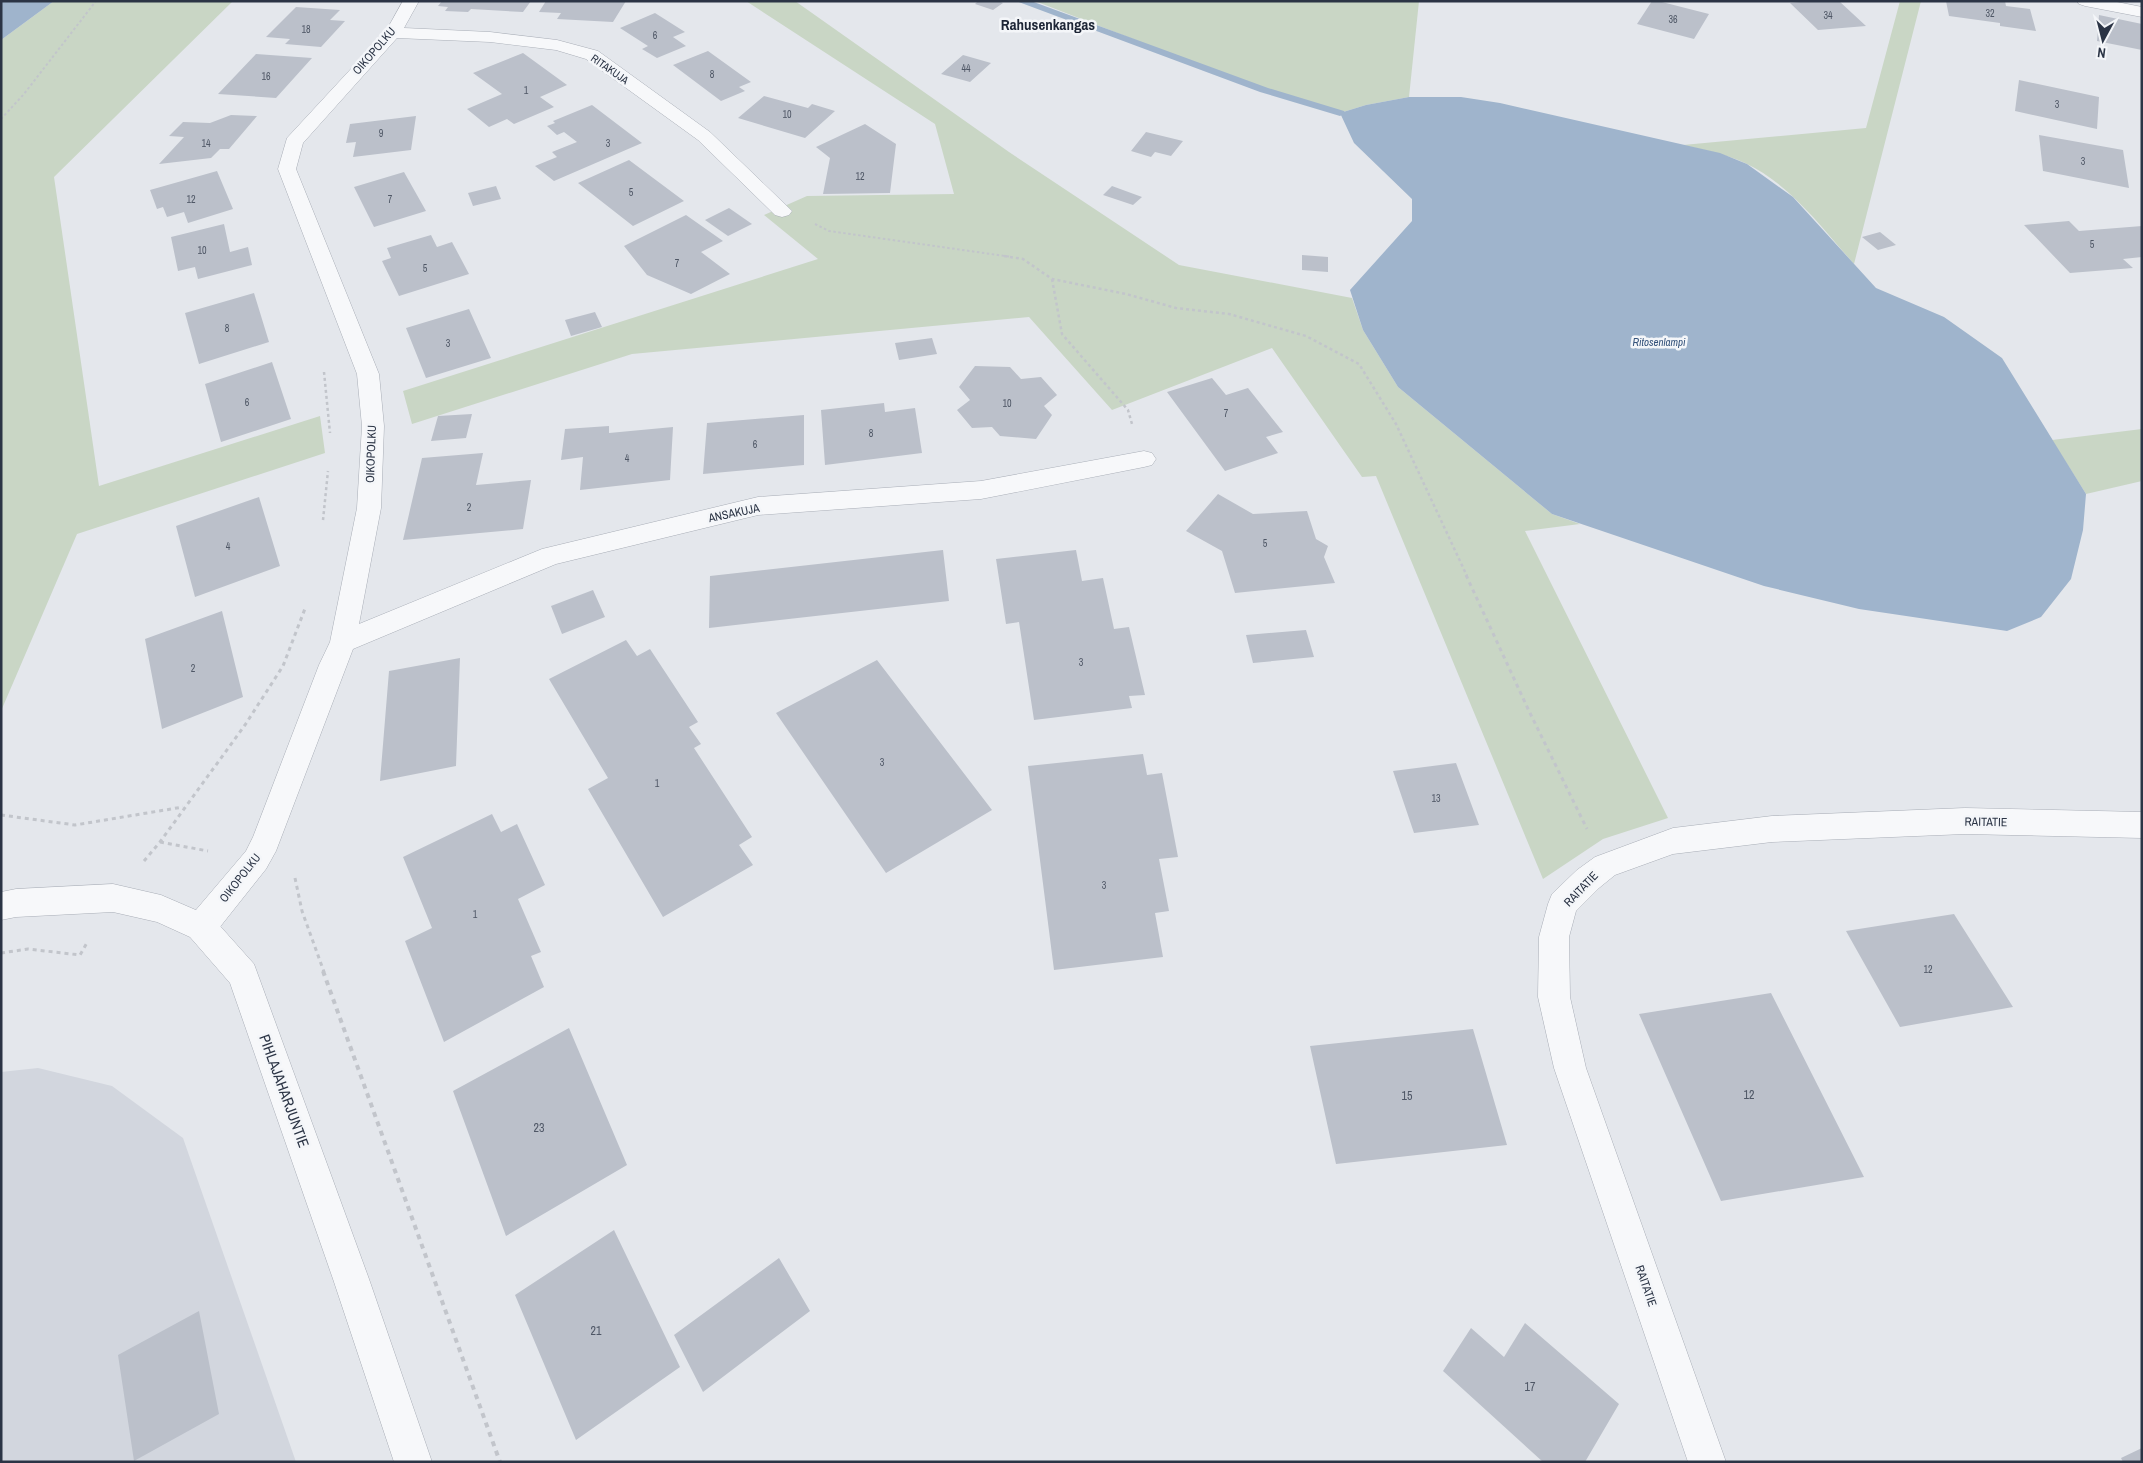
<svg xmlns="http://www.w3.org/2000/svg" width="2143" height="1463" font-family="'Archivo Narrow',sans-serif">
  <rect width="100%" height="100%" fill="#e4e7ec"/>
  <path fill="#d2d6de" d="M38 1068 112 1086 183 1138 296 1462H1V1072Z"/>
  <path fill="#c9d6c5" d="M54 1H233L54 177 99 486 320 416 325 453 77 534 1 711V40Z
    M746 1H795L1009 152 1179 265 1352 298 1363 330 1398 387 1552 514 1580 524 1525 531 1668 818 1603 839 1543 879 1376 476 1362 477 1272 348 1112 410 1029 317 632 354 412 424 403 391 818 259 764 215 807 196 954 194 935 124Z
    M1035 1H1419L1409 97 1366 105 1340 113 1223 74Z
    M1900 1H1921L1854 264C1822 228 1790 184 1745 163 1725 154 1704 150 1683 145L1866 128Z
    M2142 429V481L2086 494 2052 440Z"/>
  <path fill="#9fb4cc" d="M1 1H54L1 40Z
    M1409 97H1461L1500 103 1720 153 1747 164 1793 197 1876 288 1944 317 2002 358 2086 494 2083 530 2071 579 2041 617 2007 631 1859 609 1764 586 1552 514 1398 387 1363 330 1350 290 1412 221V199L1354 143 1340 113 1366 105Z"/>
  <g fill="none" stroke-linecap="round" stroke-linejoin="round">
    <path fill="#9fb4cc" fill-rule="evenodd" d="M1016 1H1031L1268 88 1344 111 1345 113 1340 116 1260 92Z"/>
  </g>
  <path fill="#bbc0ca" d="M442 1H531L523 12 471 9 468 12 445 11 448 7 438 6Z
    M546 1H626L613 22 557 19 561 13 539 12Z
    M978 1H998L1003 3 993 10 975 4Z
    M1652 1H1658L1709 14 1694 39 1637 24Z
    M1811 1H1839L1866 26 1818 30 1790 3Z
    M1946 1H2005L2006 6 2030 9 2036 31 2000 26V23L1949 16Z
    M296 7 340 10 330 20 345 21 321 47 285 44 290 39 266 37Z
    M655 13 685 32 673 37 686 46 657 58 642 49 648 46 620 28Z
    M2099 15 2142 24V50L2097 41Z
    M708 51 751 82 739 87 745 91 721 101 673 65Z
    M523 53 567 85 540 97 554 107 514 124 507 119 489 127 467 109 502 94 473 73Z
    M256 54 312 58 276 98 218 94Z
    M963 55 991 63 970 82 941 74Z
    M2019 80 2099 97 2097 129 2015 111Z
    M764 96 808 108 812 104 835 111 805 138 738 118Z
    M592 105 642 143 554 181 535 166 557 157 552 152 577 142 564 132 557 135 547 126 555 123 553 121Z
    M231 115 257 116 229 149H220L211 158 159 164 184 137 169 136 183 122 210 123Z
    M416 116 411 150 353 157 356 142 346 143 350 124Z
    M865 124 896 144 890 193 823 194 830 158 816 147Z
    M1146 132 1183 141 1171 156 1155 152 1151 157 1131 151Z
    M2039 135 2123 150 2129 188 2043 171Z
    M629 160 684 201 633 226 578 183Z
    M217 171 233 209 188 223 184 212 167 217 163 207 157 209 150 190Z
    M404 172 426 211 374 227 354 187Z
    M496 186 501 199 473 206 468 193Z
    M1112 186 1142 197 1133 205 1103 195Z
    M729 208 752 224 728 236 705 220Z
    M686 215 723 241 701 252 730 274 691 294 647 275 624 246Z
    M2069 221 2079 231 2142 226V257L2123 259 2133 268 2070 273 2024 225Z
    M224 224 230 252 248 247 252 265 198 279 195 267 178 271 171 237Z
    M1880 232 1896 245 1878 250 1862 237Z
    M431 235 437 247 452 242 469 274 399 296 382 261 391 258 387 248Z
    M1302 255 1328 257V272L1302 270Z
    M254 293 269 342 199 364 185 313Z
    M469 309 491 358 426 378 406 328Z
    M595 312 602 327 571 336 565 320Z
    M932 338 937 354 899 360 895 343Z
    M272 362 291 419 221 442 205 384Z
    M975 366 1010 367 1021 379 1041 377 1057 395 1044 406 1052 415 1036 439 1000 436 992 427 972 428 957 410 970 400 959 387Z
    M1212 378 1226 395 1248 388 1283 432 1266 437 1278 453 1225 471 1167 392Z
    M884 403 885 412 915 408 922 453 825 465 821 410Z
    M472 414 466 438 431 441 438 416Z
    M804 415V465L703 474 707 423Z
    M609 426V433L673 427 670 480 580 490 583 457 561 460 565 429Z
    M483 453 476 485 531 480 523 529 403 540 422 458Z
    M1218 494 1253 514 1307 511 1316 539 1328 546 1324 557 1335 583 1235 593 1222 551 1186 531Z
    M259 497 280 566 195 597 176 526Z
    M943 550 949 601 709 628 710 576Z
    M1076 550 1082 581 1103 578 1114 629 1129 627 1145 695 1129 696 1132 708 1034 720 1019 622 1006 624 996 559Z
    M593 590 605 617 562 634 551 606Z
    M222 611 243 697 162 729 145 639Z
    M1306 630 1314 657 1253 663 1246 635Z
    M626 640 637 656 650 649 698 722 689 727 701 744 694 748 752 837 739 845 753 865 663 917 588 789 608 778 549 679Z
    M460 658 456 766 380 781 389 671Z
    M877 660 992 810 886 873 776 713Z
    M1143 754 1147 775 1162 773 1178 857 1159 859 1169 911 1155 913 1163 957 1054 970 1028 766Z
    M1456 763 1479 825 1414 833 1393 771Z
    M492 814 501 832 517 824 545 885 518 899 541 952 531 956 544 987 444 1042 405 941 432 928 403 857Z
    M1954 914 2013 1007 1900 1027 1846 931Z
    M1771 993 1864 1177 1721 1201 1639 1014Z
    M569 1028 627 1165 506 1236 453 1091Z
    M1473 1029 1507 1145 1336 1164 1310 1046Z
    M614 1230 680 1367 576 1440 515 1295Z
    M779 1258 810 1311 703 1392 674 1335Z
    M199 1311 219 1414 134 1461 118 1355Z
    M1525 1323 1619 1404 1585 1462H1543L1443 1371 1471 1328 1504 1357Z
    M2142 1448V1462H2123L2121 1458Z"/>
  <g fill="none" stroke-linecap="round" stroke-linejoin="round">
    <g stroke="#a9aeb7" stroke-width="1">
      <path id="minor" d="M403 1H419L404 28 490 32 557 40 598 51 710 132 792 211 789 215 782 217 775 215 698 140 586 59 556 50 490 42 397 38 303 143 296 169 379 374 384 426 381 508 359 624 542 549 758 497 981 481 1144 451 1152 453 1156 459 1152 465 1144 467 981 499 758 515 556 564 353 649 276 851 266 869 212 937 201 941 190 937 186 927 190 917 246 851 253 837 319 665 330 642 357 508 362 426 357 374 278 169 287 138 386 31Z
        M2077 1H2112L2142 7V17L2085 6 2079 4Z
        M1965 808 2142 812V838L1965 834 1772 842 1673 854 1615 875 1599 888 1576 911 1569 937 1570 997 1586 1068 1726 1462H1688L1554 1068 1538 997 1539 937 1548 904 1552 894 1577 870 1595 857 1673 828 1772 816Z"/>
    </g>
    <g stroke="#a9aeb7" stroke-width="1">
      <path id="tertiary" d="M113 884 161 895 212 917 254 964 369 1279 432 1462H394L333 1279 230 983 190 937 157 922 113 912 16 917 1 920V892L16 889Z"/>
    </g>
    <path stroke="#c2c5cb" stroke-width="2" stroke-dasharray="2.5 2.5" stroke-linecap="butt" d="M1 119 24 94 96 1
      M815 224 829 231 1012 257"/>
    <path stroke="#c2c5cb" stroke-width="2.5" stroke-dasharray="3 3" stroke-linecap="butt" d="M1004 256 1023 259 1052 279 1126 294 1176 308 1229 314 1306 336 1359 364 1396 424 1467 576
      M1052 279 1062 334 1128 410 1132 424
      M324 372 330 433
      M323 520 328 471"/>
    <path stroke="#c2c5cb" stroke-width="3" stroke-dasharray="4 4" stroke-linecap="butt" d="M1466 575 1529 711 1587 829
      M1 815 75 825 183 807
      M160 842 208 851
      M144 861 160 842 245 725 283 666 306 606
      M295 878 302 911 324 972
      M1 953 28 949 80 955 88 941"/>
    <path stroke="#c2c5cb" stroke-width="4" stroke-dasharray="5 5" stroke-linecap="butt" d="M323 971 500 1462"/>
    <use href="#minor" fill="#f7f8fa" fill-rule="evenodd"/>
    <use href="#tertiary" fill="#f7f8fa" fill-rule="evenodd"/>
  </g>
  <g text-anchor="middle" stroke-width="5" stroke-linejoin="round" paint-order="stroke">
    <g font-size="10" fill="#4f5766">
      <text x="1990" y="17">32</text>
      <text x="1828" y="19">34</text>
      <text x="1673" y="23">36</text>
      <text x="306" y="33">18</text>
      <text x="655" y="39">6</text>
      <text x="966" y="72">44</text>
      <text x="712" y="78">8</text>
      <text x="266" y="80">16</text>
      <text x="526" y="94">1</text>
      <text x="2057" y="108">3</text>
      <text x="787" y="118">10</text>
      <text x="381" y="137">9</text>
      <text x="206" y="147">14</text>
      <text x="608" y="147">3</text>
      <text x="2083" y="165">3</text>
      <text x="860" y="180">12</text>
      <text x="631" y="196">5</text>
      <text x="191" y="203">12</text>
      <text x="390" y="203">7</text>
      <text x="2092" y="248">5</text>
      <text x="202" y="254">10</text>
      <text x="677" y="267">7</text>
      <text x="425" y="272">5</text>
      <text x="227" y="332">8</text>
      <text x="448" y="347">3</text>
      <text x="247" y="406">6</text>
      <text x="1007" y="407">10</text>
      <text x="1226" y="417">7</text>
      <text x="871" y="437">8</text>
      <text x="755" y="448">6</text>
      <text x="627" y="462">4</text>
      <text x="469" y="511">2</text>
      <text x="1265" y="547">5</text>
      <text x="228" y="550">4</text>
      <text x="1081" y="666">3</text>
      <text x="193" y="672">2</text>
      <text x="882" y="766">3</text>
      <text x="657" y="787">1</text>
      <text x="1436" y="802">13</text>
      <text x="1104" y="889">3</text>
      <text x="475" y="918">1</text>
      <text x="1928" y="973">12</text>
    </g>
    <g font-size="11" fill="#2b3445" stroke="#f4f6f9">
      <text transform="translate(610 69) rotate(35)" y="4">RITAKUJA</text>
    </g>
    <g font-size="11" font-style="italic" fill="#34527a" stroke="#f4f6f9">
      <text x="1659" y="346">Ritosenlampi</text>
    </g>
    <g font-size="12" fill="#2b3445" stroke="#f4f6f9">
      <text transform="translate(374 51) rotate(-49)" y="4">OIKOPOLKU</text>
      <text transform="translate(371 454) rotate(-88)" y="4">OIKOPOLKU</text>
      <text transform="translate(734 513) rotate(-12)" y="4">ANSAKUJA</text>
      <text transform="translate(1986 822) rotate(1)" y="4">RAITATIE</text>
      <text transform="translate(240 878) rotate(-52)" y="4">OIKOPOLKU</text>
      <text transform="translate(1581 889) rotate(-46)" y="4">RAITATIE</text>
      <text transform="translate(1646 1286) rotate(71)" y="4">RAITATIE</text>
    </g>
    <g font-size="12" fill="#4f5766">
      <text x="1749" y="1099">12</text>
      <text x="1407" y="1100">15</text>
      <text x="539" y="1132">23</text>
      <text x="596" y="1335">21</text>
      <text x="1530" y="1391">17</text>
    </g>
    <g font-size="15" font-weight="bold" fill="#1d2536" stroke="#f4f6f9">
      <text x="1048" y="30">Rahusenkangas</text>
    </g>
    <g font-size="15" fill="#2b3445" stroke="#f4f6f9">
      <text transform="translate(284 1091) rotate(70)" y="5">PIHLAJAHARJUNTIE</text>
    </g>
  </g>
  <rect width="2143" height="1463" fill="none" stroke="#2b3445" stroke-width="5"/>
  <g transform="translate(2103 40) rotate(187)" stroke="#f4f6f9" stroke-width="4" paint-order="stroke">
  <path d="M0-4L9 19L0 12L-9 19Z" fill="#2b3445"/>
  <text y="-8" font-size="14" font-weight="bold" text-anchor="middle" fill="#2b3445">N</text>
  </g>
</svg>
